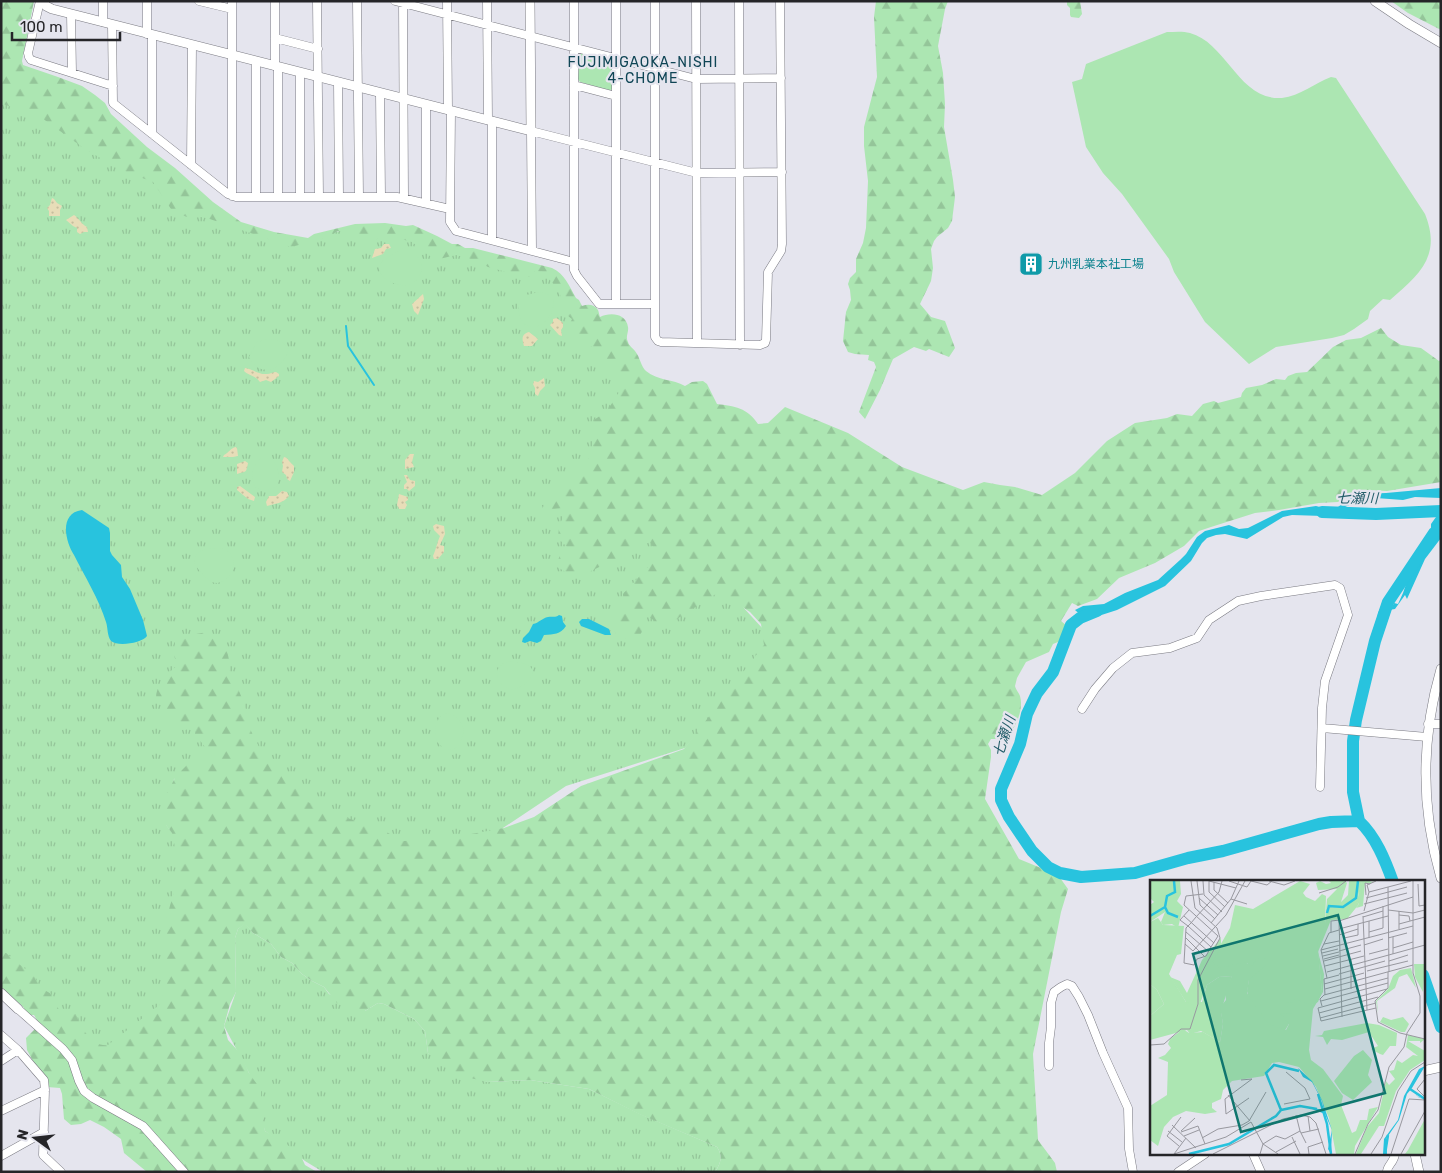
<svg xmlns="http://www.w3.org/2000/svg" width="1442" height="1173" font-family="Rubik,'Noto Sans JP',sans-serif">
  <defs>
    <pattern id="grass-tufts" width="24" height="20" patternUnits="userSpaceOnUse" patternTransform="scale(1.25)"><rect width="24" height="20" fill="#ace6b2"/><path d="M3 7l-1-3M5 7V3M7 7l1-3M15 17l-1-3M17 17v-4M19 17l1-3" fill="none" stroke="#94c599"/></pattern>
    <pattern id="forest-firs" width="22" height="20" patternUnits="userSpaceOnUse" patternTransform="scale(1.25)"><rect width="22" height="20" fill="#ace6b2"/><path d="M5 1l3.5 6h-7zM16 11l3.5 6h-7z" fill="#94c599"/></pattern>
    <pattern id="sand-dots" width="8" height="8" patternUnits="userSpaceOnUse" patternTransform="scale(1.25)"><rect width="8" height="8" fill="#e7ddb8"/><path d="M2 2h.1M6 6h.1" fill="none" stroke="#c6be9e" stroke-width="1.8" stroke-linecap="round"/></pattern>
  </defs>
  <rect width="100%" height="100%" fill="#e5e5ee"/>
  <path fill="url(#grass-tufts)" d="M1 98 45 116 171 187 221 220 279 237 309 240 346 229 386 228 458 249 551 273 567 297 614 329 656 524 719 581 774 641 685 748 566 786 482 842 434 845 387 840 219 765 174 779 166 825 194 860 170 1010 105 1063 1 977Z
    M245 923 253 933 271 944 281 957 292 963 302 974 312 981 324 987 329 994 365 1011 378 1003 384 1004 414 1019 425 1031 428 1053 487 1082 530 1080 589 1089 640 1114 717 1147C723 1156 721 1163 715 1172H323L305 1161 265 1131 249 1073 224 1026 236 992 235 938 238 929Z"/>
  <path fill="url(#forest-firs)" d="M1 1H34L22 61 23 65 58 77 82 86 95 95 105 103 111 114 147 147 175 168 213 202 241 222 274 232 308 238 314 234 355 224 385 223 406 226 413 225 437 236 452 244H458L465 248H473L552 268C565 274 569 286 576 298L579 300 582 306C588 304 594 304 598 310 599 312 599 315 600 317 610 312 626 313 628 327 629 332 625 337 628 342 629 346 633 348 635 351 640 357 641 367 646 371 658 381 673 379 685 386L692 382 703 381 707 384 717 404C734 406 748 408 758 424L768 423 785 407 848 433 902 467 963 490 984 482 1000 485 1015 487 1042 495 1075 473 1107 441 1135 423 1167 418 1177 414 1192 416 1203 404 1214 401 1218 403 1241 397 1242 393 1246 388 1262 385 1276 379 1285 380 1288 376 1296 373 1307 372 1333 347 1346 340 1361 338 1381 328 1388 337 1401 345 1421 348 1439 361 1441 360V482L1387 491 1368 490 1357 493 1338 502 1319 503 1279 510 1255 513 1211 527 1199 531 1184 546 1155 563 1119 578 1097 599 1078 606 1072 603 1061 621 1067 626 1058 642 1053 644 1049 652 1026 662 1017 678 1015 686C1016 690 1019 693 1020 696 1024 709 1016 729 1006 736 1001 740 997 739 991 739L988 744 991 750V757L985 799 1019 859 1058 875 1068 889 1061 912 1033 1054 1038 1140 1055 1163 1057 1172H715C721 1163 723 1156 717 1147L639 1114 589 1089 530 1080 487 1082 454 1074 428 1053 425 1031 414 1019 384 1004 378 1003 365 1011 356 1012 337 1003 324 987 312 981 302 974 292 963 281 957 271 944 253 933 245 924 238 929 235 938 236 992 230 1004 224 1026 228 1040 240 1053 249 1073 261 1090V1105L265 1131 286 1144 300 1154 305 1165 317 1172H147L124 1153 121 1139 104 1127 90 1120 81 1124 71 1125 64 1119 62 1094 60 1088 47 1087 27 1050 26 1038 34 1030 38 1022 34 1015H28L24 1013V1008C16 998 12 1001 1 998V952L6 953 35 977 40 987 51 994 59 1010 68 1011 76 1014C81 1027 91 1047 108 1045L162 1003 163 930 180 871 172 833 165 824 163 813 164 799 176 776 187 765 199 760H210L212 756 195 734V729L191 726 186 730 180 729 174 724 165 721 163 716 164 704 156 701C155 686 165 675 177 666L174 655 175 642 185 636 207 632 218 637 226 645 229 660 230 674 236 684 244 703 251 731 262 753 273 769 292 783 306 801 333 814 378 827 402 841 438 840 504 828 534 817 581 786 684 749 764 645 761 624 750 612 719 592 669 624 657 623 642 611 638 614 645 626 639 637 632 634 626 639 617 636 612 625 615 614 624 603 623 594 658 556 650 542 587 573H567L556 566 560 555 569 549 558 538 559 527 565 512 563 508 554 509 547 513 542 509 549 496 577 473 595 450 590 432 594 420 607 411 621 389 624 377C620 374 616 374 613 370L608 372C599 365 600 354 593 346L584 348 576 338 572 336 568 328 572 319 568 316C567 311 563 309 562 305 561 301 563 300 561 297 559 290 555 286 550 280L551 275 544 272 535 271 530 277 521 276 488 267 478 261 456 255 435 260 412 242 390 236 369 241 350 232 338 231 326 238 291 247 207 218 194 216 187 217 177 213 171 209 153 182 121 170 85 149 35 113 11 107 1 103Z
    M876 1H948L945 9 938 46 943 73 945 104 944 127 953 180 955 197 952 221 948 228 937 237 934 241 931 249 933 268 931 281 920 304 931 317 945 321 955 348 949 357 929 349 926 351 914 347 893 359 880 390 865 419 859 412 876 367 874 362 868 360 869 355 855 354 848 352 843 341 846 312 851 300 850 290 848 284 850 278 856 272V259L863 243 866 228 868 181 864 146V127L877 77 874 17Z
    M1067 1H1080L1082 14 1079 18 1071 17 1070 15V8L1067 5Z
    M1391 1H1441V30L1408 13Z"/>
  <path fill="url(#sand-dots)" d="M52 198 54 199 57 203 62 206 60 210V216H49V211L47 208 50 205Z
    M74 215C79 218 81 224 87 227L88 232H84L80 234 77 232V228L73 226 66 220Z
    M384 244H389L391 248 386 249 383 254 372 258 375 249 381 248Z
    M423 294 424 299 418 315 414 311 412 304Z
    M557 318 563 323V327L561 330 562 336 559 335 550 325 553 322V319Z
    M529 332 538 339 532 346H524C522 340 521 334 529 332Z
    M245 368C252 369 260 375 267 374 270 374 273 372 276 372L279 374V376L271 382 266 380 260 382C255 375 249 376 244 371Z
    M544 378 545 386 540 391 538 396 535 394V388L533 384 534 381 538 382Z
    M236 447 237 448 238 456 233 457H223L224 455C229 453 230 448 236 447Z
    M410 454H414L412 462 414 467 405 469V460Z
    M284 457 287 458 289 461 294 466V472L290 481 287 479 286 475 282 472 283 466 282 462Z
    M245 461 248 463C246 474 246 471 237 474V464Z
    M404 475H407L410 480 415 481V486L409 491 407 489H404V485L407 482Z
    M240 486 255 497 254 501 248 499 237 490V487Z
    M282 491 287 492 289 496C284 503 274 504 267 506L266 502 269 496H276Z
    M399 494 408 497V500L405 502 407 505 405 509H399L397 505Z
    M436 524 444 526 445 534 440 545 444 546V552L438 559H434L433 556C436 549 437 543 440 536L434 530 433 526Z"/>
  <path fill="#ace6b2" d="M1167 32C1174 32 1183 31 1190 33 1227 43 1239 101 1282 98 1300 96 1315 83 1331 77L1336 78 1425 214C1442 256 1419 275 1390 300L1383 299 1370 311 1368 319 1354 329 1344 335 1332 338 1276 347 1249 364 1205 322 1174 272 1169 259 1122 194 1103 173 1086 147 1072 82 1082 79 1086 64Z
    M580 52 610 60 612 62V89L610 91 580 82 578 79Z
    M404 248C413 251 417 254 421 263 423 267 422 269 420 274 413 297 371 280 381 263 384 258 398 252 404 248Z
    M539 292 549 295 553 299C558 323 519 346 518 303L526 295Z
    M268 339C277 339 285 342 289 350 282 370 260 379 249 357L257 342Z
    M262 457H269C279 465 280 474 277 486 252 501 244 473 262 457Z
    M214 548C218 549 223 548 226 550 230 552 232 556 233 560 236 569 229 582 217 583 208 583 198 570 194 562 195 550 204 549 214 548Z
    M511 661C541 664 539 679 513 690 494 686 490 664 511 661Z
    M447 713C457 715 461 721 464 731 462 736 461 742 458 746 451 754 439 747 436 739 435 734 435 728 437 723 439 717 441 714 447 713Z"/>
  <path fill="#28c3de" d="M1441 488V498L1415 497 1403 500 1376 498 1362 499 1343 508 1335 514 1323 516 1292 515 1283 517 1247 539 1225 534 1216 535 1207 538 1202 543 1191 561 1165 586 1117 610 1086 620 1075 610 1083 606 1104 604 1125 593 1158 580 1180 560 1186 554 1197 537 1205 531 1229 525 1239 529 1248 528 1282 511 1316 506 1320 507V511L1338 507 1349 499 1360 494 1386 493Z
    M82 510 109 528 110 533V551L112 555 121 565 122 577 130 589 143 620 147 636C142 643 118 647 111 641 107 636 108 628 106 622 99 599 85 577 74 555 65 541 59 513 82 510Z
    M1441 510V538L1425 559 1407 599 1405 595 1395 609 1389 610 1385 622 1383 619 1385 609H1383L1380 617V620L1377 621 1378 613 1383 602 1392 607 1394 603 1398 604 1403 593 1417 552 1431 532V524Z
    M559 615 562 616 563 622 566 626C560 635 554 634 544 635L541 641 537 643 530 641 525 643 522 642 523 638 529 632 533 624C539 623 542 618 548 617 553 616 555 618 559 615Z
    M582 619H589L609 629 611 635H605L581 626 579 622Z"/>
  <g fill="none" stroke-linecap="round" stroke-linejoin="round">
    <path stroke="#28c3de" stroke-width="2" d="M346 326 348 346 374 385"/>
    <path stroke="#28c3de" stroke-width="12" d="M1322 512 1376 514 1441 511
      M1097 611 1080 618 1071 625 1053 672 1037 693 1027 714 1020 744 1001 789V800L1009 817 1032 851 1048 867 1060 873 1081 877 1135 873 1188 858 1223 851 1319 824 1331 822 1359 821C1376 837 1385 860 1393 882
      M1359 821 1353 792V741L1356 720 1375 641 1388 602 1434 533 1441 527
      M1423 975 1441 1027"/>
    <g stroke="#7a7a82" stroke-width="9">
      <path id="minor" d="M40 1 28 53 29 57 31 60 113 86
        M103 1V22
        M147 1V34
        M199 1 232 9
        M232 1V196
        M275 1V66
        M317 1 319 197
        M357 1 359 197
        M395 1 696 79 781 78
        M403 1 404 198
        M447 1 448 110
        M487 1 488 120
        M574 1V270L577 276 599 304H655
        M655 1V337L658 341 661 342 760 345 765 343 766 340 768 272 781 251 782 244 780 1
        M696 1 697 343
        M739 1 740 345
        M71 14 72 73
        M112 25 113 103 228 194 236 197H397L450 209
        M152 35V134
        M275 38 318 49
        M256 61V196
        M278 67V197
        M300 73V197
        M338 82 339 197
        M574 85 616 96
        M380 93 381 197
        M451 111 450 222 456 231 574 262
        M492 121V240
        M191 165 192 45
        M426 203V105
        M532 251 531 131 697 173 782 172
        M616 304V1
        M1082 709 1095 689 1113 668 1132 653 1170 648 1197 638 1209 620 1238 601 1261 596 1335 585 1340 588 1348 615 1325 681 1322 708 1320 787
        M1428 724H1441
        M1322 728 1427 737
        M18 1009 63 1049 72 1060 79 1081 84 1091 93 1098 143 1126 184 1172
        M1 1035 18 1050 44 1080 45 1090 43 1155 61 1172
        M1 1061 18 1050
        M1049 1066V1043L1051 1027V1003L1054 992 1061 987 1067 984 1072 986 1079 997 1088 1015 1103 1053 1128 1108 1129 1149 1133 1172
        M1 1111 45 1090
        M1253 1154 1261 1172
        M1 1156 44 1132
        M1178 1172 1205 1154
        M1387 1172C1387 1165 1394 1163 1395 1154"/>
    </g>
    <g stroke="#7a7a82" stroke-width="10">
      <path id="tertiary" d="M43 1 46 6 52 9 531 131 530 1
        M1375 1 1409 24 1441 43
        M1441 669C1421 738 1421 809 1441 878
        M1 993 18 1009
        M1423 1071 1441 1067
        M1415 1154 1419 1172"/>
    </g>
    <use href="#minor" stroke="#fff" stroke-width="8"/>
    <use href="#tertiary" stroke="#fff" stroke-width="9"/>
  </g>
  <defs>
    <g id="building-square" transform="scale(1.25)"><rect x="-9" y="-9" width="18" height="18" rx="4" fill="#0f9aa8" stroke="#e5e5ee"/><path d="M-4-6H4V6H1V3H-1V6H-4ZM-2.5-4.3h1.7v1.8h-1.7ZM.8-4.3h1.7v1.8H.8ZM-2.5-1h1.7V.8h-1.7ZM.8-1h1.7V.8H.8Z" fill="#fff"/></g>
  </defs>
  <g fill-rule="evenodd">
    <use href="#building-square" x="1031" y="264"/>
  </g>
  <g text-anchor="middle" stroke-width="4.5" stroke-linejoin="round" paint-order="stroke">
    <g font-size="12" fill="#0d838f" stroke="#e5e5ee" text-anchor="start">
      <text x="1048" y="268">九州乳業本社工場</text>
    </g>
    <g font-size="14" letter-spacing="1" fill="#0f4555" stroke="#e5e5ee">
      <text x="643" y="67">FUJIMIGAOKA-NISHI<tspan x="643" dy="16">4-CHOME</tspan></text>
    </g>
    <g font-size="14" font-style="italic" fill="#265f6b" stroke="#e5e5ee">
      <text transform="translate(1357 498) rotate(1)" y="5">七瀬川</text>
      <text transform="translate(1004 736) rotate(-72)" y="5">七瀬川</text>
    </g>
  </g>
  <g transform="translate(1150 880)">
    <rect width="275" height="275" fill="#e5e5ee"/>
    <path d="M150 1 160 4 153 13 156 17 165 21 172 14 176 16 175 45 168 70 172 112 168 122 145 134 134 152 118 145 100 123 97 111 101 88 97 83 88 88 69 90 60 83 80 48 85 25 103 29ZM212 1H220L221 2 225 1 221 3H215L213 26 206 28 209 24 202 19 208 17ZM8 38 13 45 34 46 31 74 27 75 19 94 36 122H52L57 105 69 97 82 96 71 131 73 144 70 162 51 151 40 154 37 150 0 160V136L14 124 7 110 0 104V42ZM261 88 266 108 257 94 249 97 245 108 227 121 228 133 226 121 238 109 243 96 250 90Z" fill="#ace6b2"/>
    <path d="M0 1H30L31 14 27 21 33 27 28 48 22 44 13 45 11 42 15 32 0 42V25L4 22 0 18ZM170 1 176 4 181 3 179 1H195L197 3 191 22 198 15 199 1H212L211 14 209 12 208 17 203 19 209 24 197 39 181 40 168 72 174 94 173 112 163 129 159 170 161 180 173 189 193 216 191 225 202 253 206 251 210 240H217L219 229 228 227 205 266 204 274H186L179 238 166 207 149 187 129 182 122 183 114 196 82 201 73 210 71 219 62 223V228L67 232 55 234 36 231 23 237 14 247 8 266 0 260V226L17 215 18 182 8 178 15 175 21 168 18 164 20 159 33 149 39 153 53 152 70 162 73 144 70 127 76 120 75 110 82 96 69 97 57 105 45 137 43 125 36 122 20 97 30 101 37 113 52 80 71 58V68L62 82 70 88 95 82 102 86 107 78 116 79V85L99 100 97 113 118 144 136 150 139 144 130 133 142 134 136 123 143 122V119L162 125 172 112 167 64 175 43 177 19 187 9 168 10 166 3ZM264 84H275L273 112 265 97ZM0 104 7 110 14 124 0 136ZM217 143 229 145 247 153 246 166H240L233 175 230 174 221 169 228 166 219 152 192 160 181 159 177 165 173 157 165 156 172 155 174 151ZM258 155 275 159 270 163V161H258L275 171V180L260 190 246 211 234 246H229L211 274H206L217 247 229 233 236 201 239 205 245 199 239 191 244 190 247 180 252 183 263 175 268 176 256 167ZM275 239V274H255L258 270Z" fill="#ace6b2"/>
    <path d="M233 137 241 140 253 137 259 144 255 152H251L230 142ZM213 170 222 180 218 195 222 202 203 220 192 213 184 201 204 176Z" fill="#ace6b2"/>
    <path d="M275 186 262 208 267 216 275 220 268 217 262 208 257 214 249 240 236 259 237 274H233L234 259 248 240 254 216 269 189ZM148 188 162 201 172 220 182 250 181 274 178 269 182 250 175 234 157 227 174 230 172 221 162 202 153 197Z" fill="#28c3de"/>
    <path fill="none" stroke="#28c3de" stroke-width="2.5" d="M24 1 25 12 17 16 15 27 18 33 28 37M177 33 179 26 193 27 206 18 208 1M0 36 15 27M260 209 275 219M168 214 177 244 181 274M131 230 150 226 167 229M39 274 79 264 126 236 131 230 116 193 124 185 149 191M235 274 238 255"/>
    <path fill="none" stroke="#98989f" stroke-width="1" d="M47 1 50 25 65 39M53 1 54 15 72 32M59 1V12L75 27M59 1 86 8M79 1 97 7 101 1M101 1 117 5 122 1M119 1 134 5 145 1M64 2V10L78 23M268 4 269 26 275 25M238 7 239 92M219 12 217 5 226 1M169 13 188 7 196 1M53 14 36 16 34 25 68 56 61 67M216 15 215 3 220 4M49 18 68 35M216 18 257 7M81 19 97 24M214 24 257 13M39 30 30 40 38 46 61 67 56 76 47 79 44 85 34 83 36 48 41 43 46 37 69 12 72 1M238 30 263 33 275 30M214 31 219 12 261 1M249 31V49M249 35 259 36 260 41M34 36 64 63M213 36 217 130M213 37 233 31M219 41V58M61 43 81 19 89 1M249 44 275 37M189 49 238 36M36 52 59 72M181 52V41L190 40M219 52 233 48V26M189 55 208 49M243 57V74M36 58 55 77M194 58 208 55V44M238 58 257 53M35 64 43 71 76 35 95 1M174 64 189 61M214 65 233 59M243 68 263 62M171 70 263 46M189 71 211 65M172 73 188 69M219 74 238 69M173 76 189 72M174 79 189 75M201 79V109M174 81 211 71M239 81 258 75M175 86 214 76M217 91 258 81M177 92 275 65M238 92V108L225 121 228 142 250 153 275 159M189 94 235 81M177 98 171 70 179 53 189 50M189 100 214 93M174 104 189 100M175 109 263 85M175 115 174 99 189 95M171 121 238 103M172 126 170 119 174 115 238 98M226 128 171 141 168 128 237 109M169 133 228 117M192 137 189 41 263 17M170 138 226 123M0 165 14 164 31 149H40L48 124V100L70 58 67 48 45 28 41 1M275 199 267 209 275 217M91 200 102 199 75 219 76 234 99 218M78 215 100 241M134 224 160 219 155 208 136 192M146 235 150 251M158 236 160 251M22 245 46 268M18 251 32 262M31 251 45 238M31 252 48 246 55 264M151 253 169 249M34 256 49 250M142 257 150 274M52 258 68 249 92 245 99 241 116 212M29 266 17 256 31 237M126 272 146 261M24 274 76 257 101 242 113 264 128 274M24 274 36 258M63 274 133 239 151 235 160 237 166 243 176 274M110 274 113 264 126 256 135 259 150 251 156 263M159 274 158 267 173 262M205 274 218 244 228 230 239 187 254 167 257 153 270 133V116L263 93V1M221 274 232 257 248 211 261 191 275 182M241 274 259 219 275 220M251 274 275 231"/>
    <path fill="#0f766e" fill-opacity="0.15" stroke="#0f766e" stroke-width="2.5" d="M188 35 235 213 91 252 43 74Z"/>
    <rect width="275" height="275" fill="none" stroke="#252528" stroke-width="2.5"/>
  </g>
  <rect width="1442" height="1173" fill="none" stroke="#252528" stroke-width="5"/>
  <g transform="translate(35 1138) rotate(285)" stroke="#e5e5ee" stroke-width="4" paint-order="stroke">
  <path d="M0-4L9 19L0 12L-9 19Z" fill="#252528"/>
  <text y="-8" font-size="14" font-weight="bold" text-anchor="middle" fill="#252528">N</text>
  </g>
  <path d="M12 32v8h108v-8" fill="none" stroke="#252528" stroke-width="2.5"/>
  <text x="20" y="32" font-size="15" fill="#252528" stroke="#e5e5ee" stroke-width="4" paint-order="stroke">100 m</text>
</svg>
